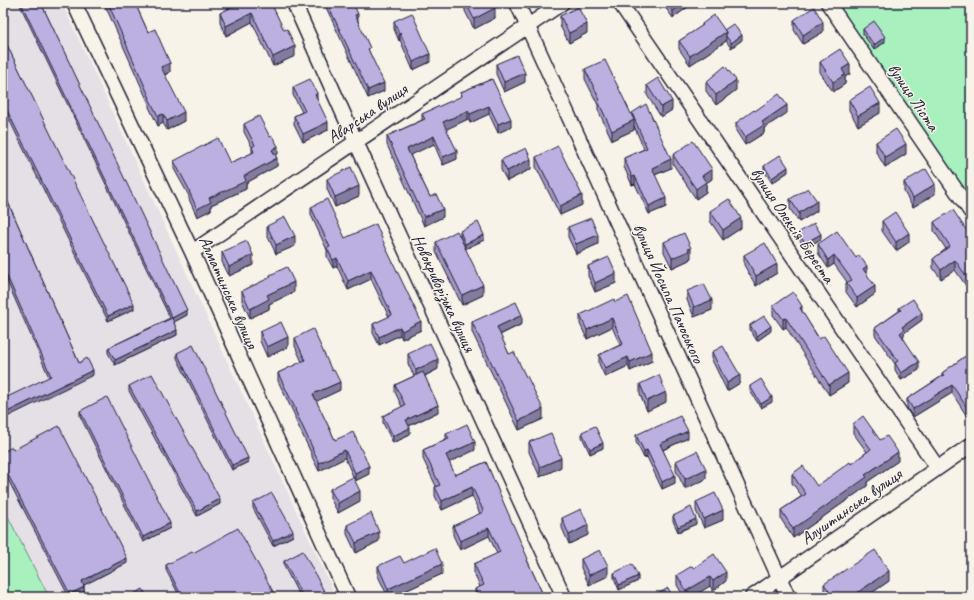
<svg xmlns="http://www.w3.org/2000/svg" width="974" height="600" font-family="Caveat,sans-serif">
  <rect width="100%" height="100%" fill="#f7f3e8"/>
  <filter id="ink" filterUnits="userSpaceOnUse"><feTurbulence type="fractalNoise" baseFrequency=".025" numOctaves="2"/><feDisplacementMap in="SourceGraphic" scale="8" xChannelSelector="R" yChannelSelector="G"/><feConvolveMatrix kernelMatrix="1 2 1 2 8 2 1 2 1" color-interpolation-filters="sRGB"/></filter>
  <g filter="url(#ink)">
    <path fill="#e5dfe6" d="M3 3H62L336 597H49L3 507Z"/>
    <path fill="#a8f1bf" stroke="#658a7d" d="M828 3H971V212Z
      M3 507 49 597H3Z"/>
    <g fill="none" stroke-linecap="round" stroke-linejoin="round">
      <g stroke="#22223b" stroke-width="17">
        <path id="minor" d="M74 3 192 252 348 597
          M294 3 356 142 564 597
          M517 3 788 597
          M620 3 937 467
          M828 3 971 212
          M192 252 562 3
          M752 597 971 445"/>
      </g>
      <use href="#minor" stroke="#f7f3e8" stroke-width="14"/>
    </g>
    <path fill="#a297c2" stroke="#22223b" d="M19 3H41L187 315 174 322 177 335 115 365 108 353V348L170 318Z
      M104 3H135L148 32 170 72 165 75 184 121 167 130 163 123 158 126 149 107V104Z
      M225 3H271L295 56 273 66 252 22 226 36 220 23V13L228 9Z
      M324 3H353L358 22 384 91 368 98Z
      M465 3H492L495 18 474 29 465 11Z
      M662 3H693L673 18Z
      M560 16 587 33 569 43 560 26Z
      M794 20 823 32 803 44 794 30Z
      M394 21 430 62 413 70 400 40 399 41 394 29Z
      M702 24 724 30 742 40 731 48 726 41 690 65 679 49V41L702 26Z
      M863 29 885 42 874 50 863 34Z
      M3 37 134 309 108 321 3 107Z
      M820 62 850 74 845 77V84L833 92 820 72Z
      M496 64 525 82 504 92 496 74Z
      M585 69 632 116V113L671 168 655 175 666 207 649 214 635 184 632 185 624 167V158L644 149 634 126V130L612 140 598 110V105L585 79Z
      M492 79 511 127 498 133 489 114 470 123 468 119 446 129 457 159 443 165 434 144 410 155 430 197 443 217 424 226 387 145V136L422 120V114L461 97V92Z
      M706 82 736 90 716 105 706 91Z
      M647 85 672 110 661 117 647 95Z
      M293 87 317 100 328 130 303 142 294 124V116L302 112 293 95Z
      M849 100 880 113 858 126 849 110Z
      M755 111 787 113 764 128V133L745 145 736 131V123Z
      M244 124 278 154 276 156 277 166 246 183V189L211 205V210L197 217 189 199V196L174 169V161L230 163 252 153V147L244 132Z
      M876 142 906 154 885 167 876 152Z
      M673 155 712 179 706 183V192L696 199 673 164Z
      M536 157 582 205 560 215 536 167Z
      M501 160 531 169 507 181 501 170Z
      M764 166 788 172 772 183 764 171Z
      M327 179 359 196 335 207 327 189Z
      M904 182 935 194 913 207 904 192Z
      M3 191 79 363 93 375 49 377 3 272Z
      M790 199 817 211 799 222 790 209Z
      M311 207 345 238 421 330 402 339 400 335 379 345 373 333V324L389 317 371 279 348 290 337 266 333 268 327 257V250L311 215Z
      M710 211 741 228 723 240 710 221Z
      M882 221 909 242 896 251 882 231Z
      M934 222 971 237 969 290 955 270 941 279 933 268V259L946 249 934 231Z
      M267 226 295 246 276 254 267 235Z
      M568 227 598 244 576 254 568 237Z
      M460 231 484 240 465 249 460 236Z
      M798 233 821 239 805 248 798 238Z
      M436 242 483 295 462 305 436 252Z
      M664 242 691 258 689 259V260L672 268 664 252Z
      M818 244 867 275 875 294 857 307 846 292V283L847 282 834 264 828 268 818 253Z
      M222 252 253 265 229 276 222 262Z
      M744 255 777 273 756 286 744 265Z
      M588 266 616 283 595 292 588 276Z
      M270 275 294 292 269 304V309L250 318 242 301V291L270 278Z
      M687 291 712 310 694 317 687 300Z
      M615 302 652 361 630 371 628 366 605 377 599 364V355L620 345 612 327 587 339 580 324V315Z
      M773 305 802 312 848 383 829 395 786 327 783 329 773 315Z
      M899 308 922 320 904 333 903 338 919 370 901 380 895 370V364L875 335V328L899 311Z
      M472 322 522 324 500 335 509 354 526 377 543 419 519 430 472 332Z
      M750 325 771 331 757 341 750 330Z
      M260 332 288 347 267 357 260 341Z
      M295 338 340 390 316 401 335 440 369 474 355 481 345 458 319 471 312 457V455L295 419V416L278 381V373L302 362 295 346Z
      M712 352 740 383 727 391 712 360Z
      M971 352V416L968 418 952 393 913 417 907 408V399L942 376V373Z
      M177 353 248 462 232 470 177 358Z
      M408 354 438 369 425 376 438 412 409 426 410 435 393 443 383 423V416L402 407 395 392V385L414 376 408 364Z
      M640 384 666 402 647 411 640 394Z
      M129 386 220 504 197 516 129 391Z
      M750 386 772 402 761 408 750 391Z
      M80 411 170 528 143 542 80 416Z
      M853 424 880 440 898 461 867 482V486L853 496 793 538 781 519V510L802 496 792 483V474L817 486 851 464 867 452 853 433Z
      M654 428 688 438 663 450 675 483 662 489 647 457 644 458 636 442V435Z
      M582 432 603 448 590 454 582 437Z
      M446 434 475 450 449 462 455 475 486 462 528 562 544 597H475V589L480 587 474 573V564L497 554 489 536 460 550 453 535V526L480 514 472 496 442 510 435 496V487L436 486 423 459V450L446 439Z
      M529 442 561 467 540 477 529 452Z
      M13 450 127 563 84 585V592L74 597H69L3 470V452Z
      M676 461 706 479 685 489 676 471Z
      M330 489 360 501 338 513 330 498Z
      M696 502 723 520 704 528 696 511Z
      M253 503 293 536 273 546 253 508Z
      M673 516 696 524 678 532 673 521Z
      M562 518 588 535 569 544 562 528Z
      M347 525 379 541 356 553 347 534Z
      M193 553 276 597H180L166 570V565Z
      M581 559 608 576 589 585 581 568Z
      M284 561 327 597H300L284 566Z
      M404 563 442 574 392 597H388L378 576V566Z
      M694 568 726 581 713 591 710 586 692 597H684L677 585V575Z
      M614 573 638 581 619 590 614 578Z
      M889 581 866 597H826L824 594V584Z"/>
    <path fill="#847b9e" stroke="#22223b" d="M683 3H693L673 18V11Z
      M772 3H778L772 7Z
      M495 8V18L474 29V19Z
      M252 13V22L226 36V26Z
      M358 14V22L355 15Z
      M823 22V32L803 44V35Z
      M587 24V33L569 43V33Z
      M400 32V40L399 41V33Z
      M726 32V41L690 65V56Z
      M742 35V40L731 48V43Z
      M885 37V42L874 50V45Z
      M295 46V56L273 66V57Z
      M430 54V62L413 70V62Z
      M170 63V72L161 76V67Z
      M850 64V74L845 77V84L833 92V82L842 69Z
      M525 73V82L504 92V82Z
      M736 80V90L716 105V95Z
      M384 83V91L368 98V90Z
      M317 93V101L315 95Z
      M672 101V110L661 117V107Z
      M880 103V113L858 126V116Z
      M787 105V113L764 128V133L745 145V137L762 122Z
      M489 106V114L470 123V114Z
      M468 111V119L443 131V122Z
      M184 112V121L167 130V121Z
      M163 114V123L158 126V116Z
      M511 119V127L498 133V124Z
      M634 120V130L612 140V131Z
      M328 122V130L303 142V134Z
      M434 136V144L407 157V149Z
      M906 144V154L885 167V157Z
      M278 146V154L272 158V150Z
      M457 151V159L443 165V157Z
      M277 158V166L246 183V189L211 205V210L197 217V209L209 198 244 176Z
      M531 159V169L507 181V171Z
      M671 159V168L652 176V168Z
      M788 167V172L772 183V178Z
      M712 169V179L706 183V192L696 199V189L702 176Z
      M635 176V184L632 185V177Z
      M935 184V194L913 207V198Z
      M359 186V196L335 207V197Z
      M582 195V205L560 215V206Z
      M666 198V207L649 214V206Z
      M817 201V211L799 222V213Z
      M443 209V217L424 226V217Z
      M741 218V228L723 240V230Z
      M909 233V242L896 251V242Z
      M821 234V239L805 248V243Z
      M484 235V240L465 249V244Z
      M598 235V244L576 254V244Z
      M295 236V246L276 254V245Z
      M691 248V258L689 259V260L672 268V258Z
      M253 255V265L229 276V267Z
      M834 255V264L828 268V260Z
      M337 258V266L333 268V260Z
      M955 260V270L941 279V270Z
      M777 264V273L756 286V276Z
      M867 266V275L863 269Z
      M371 270V279L348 290V281Z
      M616 273V283L595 292V283Z
      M971 279V288L969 290V280Z
      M294 282V292L269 304V309L250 318V309L267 295Z
      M483 285V295L462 305V295Z
      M875 286V294L857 307V298Z
      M712 300V310L694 317V307Z
      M134 304V309L108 321V316Z
      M802 306V316L800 308Z
      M187 310V315L172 323V318Z
      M922 313V320L904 333V337L900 340V333L902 327Z
      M522 315V324L497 336V327Z
      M612 318V327L587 339V330Z
      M786 318V327L783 329V319Z
      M421 321V330L402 339V331Z
      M771 326V331L757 341V336Z
      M400 327V335L379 345V337Z
      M177 330V335L115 365V360Z
      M288 337V347L267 357V347Z
      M652 352V361L630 371V362Z
      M628 357V366L605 377V368Z
      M438 359V369L416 380V370Z
      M919 362V370L901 380V373Z
      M93 370V375L3 419V414Z
      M848 373V383L829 395V385Z
      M740 375V383L727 391V383Z
      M340 382V390L313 403V394Z
      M952 385V393L913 417V409Z
      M666 392V402L647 411V401Z
      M772 397V402L761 408V404Z
      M438 405V412L406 427V420Z
      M971 407V416L968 418V409Z
      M543 409V419L519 430V421Z
      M410 428V435L393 443V436Z
      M688 431V438L660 451V444Z
      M475 442V450L446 464V455Z
      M603 443V448L590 454V449Z
      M345 450V458L319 471V463Z
      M647 450V457L644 458V451Z
      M898 452V461L867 482V486L853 496 793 538V529L865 475Z
      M248 458V462L232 470V465Z
      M561 458V467L540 477V467Z
      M369 466V474L355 481V473Z
      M706 469V479L685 489V479Z
      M675 475V483L662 489V482Z
      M472 487V496L442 510V501Z
      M360 491V501L338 513V503Z
      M220 499V504L197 516V511Z
      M723 510V520L704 528V519Z
      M696 519V524L678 532V527Z
      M170 523V528L143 542V537Z
      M588 525V535L569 544V535Z
      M489 528V536L460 550V541Z
      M293 531V536L273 546V541Z
      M379 532V541L356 553V543Z
      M127 558V563L82 586V581Z
      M442 564V574L392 597H388V589Z
      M608 566V576L589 585V575Z
      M889 571V581L866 597H851Z
      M726 572V581L713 591V581Z
      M638 576V581L619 590V585Z
      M710 577V586L692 597H686V591Z
      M84 587V592L74 597H70V594Z"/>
    <path fill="#bcb0e1" stroke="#22223b" d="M21 3H41L187 310 172 318Z
      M108 3H135L148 32 155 29 170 63 161 67 184 112 167 121 163 114 158 116 149 98H150Z
      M230 3H271L284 30 287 29 295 46 273 57 252 13 226 26 220 13 232 7Z
      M327 3H353L358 14 355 15 370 48 368 49 384 83 368 90Z
      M466 3H492L495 8 474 19Z
      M668 3H683L673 11Z
      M578 7 587 24 569 33 560 16Z
      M814 7 823 22 803 35 794 20Z
      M412 13 430 54 413 62 400 32 399 33 394 21Z
      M714 15 726 32 690 56 679 41 703 25 702 24Z
      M874 21 885 37 874 45 863 29Z
      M733 24 742 35 731 43 726 36V32L724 30Z
      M3 37 134 304 108 316 3 102Z
      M840 49 850 64 842 69 845 75 833 82 820 62Z
      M517 55 525 73 504 82 496 64Z
      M605 60 634 120 612 131 598 101 600 100 585 69Z
      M725 66 736 80 716 95 706 82Z
      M658 78 672 101 661 107 647 85Z
      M310 79 317 93 315 95 328 122 303 134 294 116 305 111 293 87Z
      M492 79 511 119 498 124 489 106 470 114 468 111 443 122 457 151 443 157 434 136 407 149 430 197 436 194 443 209 424 217 387 136 425 119 422 114 462 96 461 92Z
      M870 87 880 103 858 116 849 100Z
      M779 94 787 105 762 122 764 125 745 137 736 123 754 110 755 111Z
      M646 104 671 159 652 168 666 198 649 206 635 176 632 177 624 158 647 148 632 113Z
      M259 116 270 137 272 136 278 146 272 150 277 158 244 176 246 181 209 198 211 202 197 209 189 191H190L174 161 218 138 230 163 254 152 252 147 255 145 244 124Z
      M896 129 906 144 885 157 876 142Z
      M693 141 712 169 702 176 706 182 696 189 673 155Z
      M558 146 582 195 560 206 536 157Z
      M526 148 531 159 507 171 501 160Z
      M780 155 788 167 772 178 764 166Z
      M351 167 359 186 335 197 327 179Z
      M926 169 935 184 913 198 904 182Z
      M808 188 817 201 799 213 790 199Z
      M3 191 79 363 87 358 93 370 3 414V399L51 376 3 267Z
      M327 199 345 238 376 224 386 248 421 321 402 331 400 327 379 337 373 324 392 315 371 270 348 281 337 258 333 260 327 248 330 247 311 207Z
      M729 199 741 218 723 230 710 211Z
      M953 210 971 237V279L969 280 955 260 941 270 933 259 950 246 934 222Z
      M895 212 909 233 896 242 882 221Z
      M285 217 295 236 276 245 267 226Z
      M591 218 598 235 576 244 568 227Z
      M478 222 484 235 465 244 460 231Z
      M814 223 821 234 805 243 798 233Z
      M457 231 483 285 462 295 436 242Z
      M837 231 856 258 859 255 867 266 863 269 875 286 857 298 846 283 852 280 834 255 828 260 818 244Z
      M684 233 691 248 688 249 689 251 672 258 664 242Z
      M247 241 253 255 229 267 222 252Z
      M765 243 777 264 756 276 744 255Z
      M609 257 616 273 595 283 588 266Z
      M287 267 294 282 267 295 269 299 250 309 242 291 271 277 270 275Z
      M704 284 712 300 694 307 687 291Z
      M793 292 802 306 800 308 819 339 824 336 848 373 829 385 786 318 783 319 773 305Z
      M628 296 652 352 630 362 628 357 605 368 599 355 623 344 612 318 587 330 580 315 614 299 615 302Z
      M913 299 922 313 902 327 904 330 900 333 919 362 901 373 895 363 898 361 875 328 901 310 899 308Z
      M516 302 522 315 497 327 509 354 514 352 526 377 527 376 543 409 519 421 472 322Z
      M764 316 771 326 757 336 750 325Z
      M172 318 177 330 115 360 108 348Z
      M281 322 288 337 267 347 260 332Z
      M313 329 332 371 334 370 340 382 313 394 335 440 353 432 369 466 355 473 345 450 319 463 312 449H313L295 410H296L278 373 305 360 295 338Z
      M430 343 438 359 416 370 408 354Z
      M193 345 248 458 232 465 177 353Z
      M723 346 740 375 727 383 712 352Z
      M971 352V407L968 409 952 385 913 409 907 399 944 375 942 373Z
      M423 372 438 405 406 420 410 428 393 436 383 416 405 405 395 385Z
      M152 374 220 499 197 511 129 386Z
      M659 375 666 392 647 401 640 384Z
      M761 379 772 397 761 404 750 386Z
      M107 397 170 523 143 537 80 411Z
      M680 416 688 431 660 444 675 475 662 482 647 450 644 451 636 435 653 427 654 428Z
      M863 416 880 440 887 436 898 452 865 475 867 477 853 487 793 529 781 510 806 494 792 474 803 466 817 486 850 462 851 464 871 449 853 424Z
      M467 424 475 442 446 455 455 475 486 462 528 559 527 560 544 597H479L475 589 484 585 474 564 500 552 489 528 460 541 453 526 483 512V510L472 487 442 501 435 487 440 485 423 450 449 438 446 434Z
      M59 426 127 558 82 581 84 587 70 594 3 465V452L12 447 13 450Z
      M595 426 603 443 590 449 582 432Z
      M551 433 561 458 540 467 529 442Z
      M697 451 706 469 685 479 676 461Z
      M353 477 360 491 338 503 330 489Z
      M272 493 293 531 273 541 253 503Z
      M715 493 723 510 704 519 696 502Z
      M691 507 696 519 678 527 673 516Z
      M581 509 588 525 569 535 562 518Z
      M371 513 379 532 356 543 347 525Z
      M238 528 276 597H182L166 565 192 552 193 553Z
      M435 548 442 564 388 589 378 566 400 556 404 563Z
      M600 550 608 566 589 575 581 559Z
      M875 550 889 571 851 597H833L824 584Z
      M303 551 327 597H303L284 561Z
      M714 554 726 572 713 581 710 577 686 591 677 575 692 566 694 568Z
      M632 564 638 576 619 585 614 573Z
      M668 588 673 597H653Z
      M143 589 147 597H128Z"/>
  </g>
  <g text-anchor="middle" stroke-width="3" stroke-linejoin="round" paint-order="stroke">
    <g font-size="17" fill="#22223b" stroke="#f7f3e8">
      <text transform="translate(914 97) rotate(56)" y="6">вулиця Ліста</text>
      <text transform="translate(367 113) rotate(-34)" y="6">Аварська вулиця</text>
      <text transform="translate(793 225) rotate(56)" y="6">вулиця Олексія Береста</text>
      <text transform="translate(229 292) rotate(66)" y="6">Алматинська вулиця</text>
      <text transform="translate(444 293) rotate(65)" y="6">Новокриворізька вулиця</text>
      <text transform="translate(669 293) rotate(66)" y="6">вулиця Йосипа Пачоського</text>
      <text transform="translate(851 506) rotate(-35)" y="6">Алуштинська вулиця</text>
    </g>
  </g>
  <rect width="974" height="600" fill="none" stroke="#f7f3e8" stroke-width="16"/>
  <rect x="8" y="8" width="958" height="584" fill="none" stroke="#22223b" stroke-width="1.5" filter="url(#ink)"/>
</svg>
